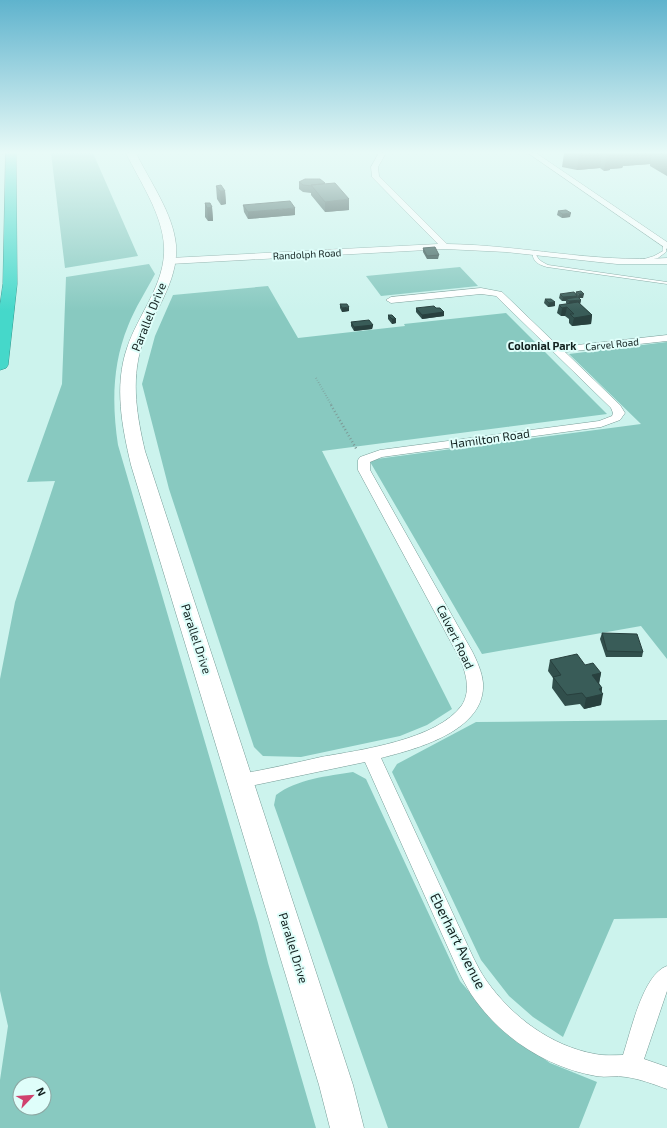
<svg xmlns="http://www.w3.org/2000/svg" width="667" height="1128" font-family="'Exo 2',sans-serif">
  <rect width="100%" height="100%" fill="#ccf3ed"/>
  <path fill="#88c9c0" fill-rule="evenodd" d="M51 153H93L138 256 65 268Z
    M149 264 155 274C146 291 135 308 128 326 112 365 112 405 118 445L258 923 268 963 316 1128H0V1080L8 1026 0 991V679L15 602 55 481 27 482 62 384 66 277ZM20 1084H44V1108H20Z
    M460 267 478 286 381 296 366 276Z
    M268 286 298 338 405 326 404 324 506 313 607 414 322 451 452 709 427 725 400 736 301 757 263 756 254 747 169 489 142 384 155 336 173 295Z
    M667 342V659L641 626 482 654 369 460 641 424 569 354Z
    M667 720V918L614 919 563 1037 533 1017 509 996 481 960 392 772 397 764 476 722Z
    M353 772 366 779 460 981 501 1029 550 1063 597 1082 579 1128H388L274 805 276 795C297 779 328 776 353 772Z"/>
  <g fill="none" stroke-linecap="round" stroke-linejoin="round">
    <g stroke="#779c97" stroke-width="1">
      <path id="lane" d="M663 243 666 244V252L658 258 641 262V260L654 256 663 251Z
        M533 251H535C537 259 540 261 548 265L667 282V284L547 267C539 265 531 261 533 251Z"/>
    </g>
    <g stroke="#779c97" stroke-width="1">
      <path id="street" d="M379 153H386L378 167 379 176 447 244C521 245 594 263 667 258V264H617L506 252 445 249 170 264 166 261 170 258 438 244 372 177 371 167Z
        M528 153H536L667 242V249Z
        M481 288 502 292 559 347 667 335V341L565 352 620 405 625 413 620 420 601 427 382 457 370 462V470L472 651C477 661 482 672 483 683 486 731 416 749 381 758L473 957C477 965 481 973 486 980 512 1017 551 1046 595 1054 604 1056 614 1055 623 1055 631 1031 643 974 667 966V991L644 1059 667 1067V1089C653 1084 640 1079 626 1077 616 1075 606 1078 596 1076 545 1067 499 1036 471 994 466 986 462 978 458 970L365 762 241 788 235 786 232 781 235 776 241 774C268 769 295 763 321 757 360 750 437 740 462 705 471 691 466 673 460 659L358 470V460L360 457 380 450 599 421 612 416 613 413 611 408 496 296 481 294 391 303 386 300 391 297Z"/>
    </g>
    <g stroke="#779c97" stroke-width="1">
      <path id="secondary" d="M126 153H136C150 182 173 213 176 245 179 283 151 314 141 348 131 382 137 417 145 451L353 1085 364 1128H330L319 1085 131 465C122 427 114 386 127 348 138 314 166 284 164 246 162 213 140 182 126 153Z"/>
    </g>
    <g stroke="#33988e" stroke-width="1">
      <path id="highway" d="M6 153H16L17 284 8 365 6 368 0 370V305L3 284Z"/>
    </g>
    <path stroke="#7d9a96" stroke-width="2" stroke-dasharray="0.5 2" stroke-linecap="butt" d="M316 378 332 406"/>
    <path stroke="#7d9a96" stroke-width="2.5" stroke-dasharray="1 2.5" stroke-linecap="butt" d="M331 405 357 450"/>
    <use href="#lane" fill="#fff" fill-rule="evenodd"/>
    <use href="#street" fill="#fff" fill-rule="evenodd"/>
    <use href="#secondary" fill="#fff" fill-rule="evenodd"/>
    <use href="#highway" fill="#45d8ca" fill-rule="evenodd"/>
  </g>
  <path fill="#314f4c" d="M564 153H667V176L650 166V164L623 166 622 168 610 169V170L604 171 600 168 577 170 562 167Z
    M299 182 325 183V184L349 210 325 212 311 195V193L303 192 299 189Z
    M216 186 225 191 226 204 221 205 217 199Z
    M205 203 212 207 213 221H208L205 217Z
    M243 205 295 215 248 219 244 212Z
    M558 211 570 217 562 218 557 215Z
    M423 248 439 255 438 259H427L423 252Z
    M576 292 583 298H579L581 300 580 304 592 315 591 324 572 326 569 323V319L565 316H561L557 313 559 305 567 304 566 303V301H562L559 298 560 294H575Z
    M545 299 555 302V306L548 307 544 303Z
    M340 304 349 311 342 312 340 308Z
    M416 308H436L444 312V316L422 319 416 312Z
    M388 315 396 323 392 324 388 319Z
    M351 322 373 325 372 329 354 331 351 326Z
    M602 633 643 652 642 657H606L600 639Z
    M550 660 585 665 601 673 599 683 602 688 601 705 584 709 580 704 565 706 552 688 553 678 548 671Z"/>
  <path fill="#28403e" d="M579 153H602L600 168 577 170Z
    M652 153 650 164 623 166 622 168 610 169V170L604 171 607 154Z
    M220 191H225L226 204 221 205Z
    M349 199V210L325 212V202Z
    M212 207 213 221H208L207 208Z
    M295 208V215L248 219V212Z
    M571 213 570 217 562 218V214Z
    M579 294H584L583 298H578Z
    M577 296 576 300 566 299V301H562L563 297Z
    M581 300 580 304 569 305V301Z
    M555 302V306L548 307 549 303Z
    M349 307V311L342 312V308Z
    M567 307 565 316H561L562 308Z
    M444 312V316L422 319V315Z
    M592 315 591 324 572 326 574 318Z
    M392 319H396V323L392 324Z
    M373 325 372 329 354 331V327Z
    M601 673 599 684 592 675Z
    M602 688 601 694H603L601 705 584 709 586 698 599 689Z"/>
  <path fill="#395c58" stroke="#28403e" d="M661 153H667V156Z
    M305 179H320L325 183 322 184 311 185 312 186 303 185 299 182Z
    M335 183 349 199 325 202 311 185Z
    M221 185 225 191H220L216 186Z
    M290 201 295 208 248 212 243 205Z
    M205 203H210L212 207 207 208Z
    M566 210 571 213 562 214 558 211Z
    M435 247 439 255 427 256 423 248Z
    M581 291 584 294H579L576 292Z
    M574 292 577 296 563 297 560 294Z
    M578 297 581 300 569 301 566 299Z
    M545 299H551L555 302 549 303Z
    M578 302 592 315 574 318 570 314H574L567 307 562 308 559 305Z
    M340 304H347L349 307 342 308Z
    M434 306 436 308H440L444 312 422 315 416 308Z
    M388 315H392L396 319H392Z
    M369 320 373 325 354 327 351 322Z
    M602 633 637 634 643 652 607 651Z
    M577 654 585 665 593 663 601 673 592 675 602 688 599 689 603 694 586 698 582 693 567 695 553 677 561 675 550 660Z"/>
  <linearGradient id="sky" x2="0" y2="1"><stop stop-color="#5fb3cd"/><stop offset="0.49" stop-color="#e8faf7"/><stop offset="1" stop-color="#e8faf7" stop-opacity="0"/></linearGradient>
  <rect width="667" height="311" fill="url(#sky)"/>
  <g text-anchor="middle" stroke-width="4" stroke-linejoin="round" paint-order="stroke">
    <g font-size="10" fill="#12211f" stroke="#dffefa">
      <text transform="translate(307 254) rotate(-3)" y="4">Randolph Road</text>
      <text transform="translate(612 344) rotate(-6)" y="4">Carvel Road</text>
    </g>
    <g font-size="11" font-weight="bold" fill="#12211f" stroke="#dffefa">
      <text x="542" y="350">Colonial Park</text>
    </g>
    <g font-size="12" fill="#12211f" stroke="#dffefa">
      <text transform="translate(149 317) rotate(-68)" y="4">Parallel Drive</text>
      <text transform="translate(490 439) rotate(-8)" y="4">Hamilton Road</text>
      <text transform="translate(455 637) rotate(64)" y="4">Calvert Road</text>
      <text transform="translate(196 639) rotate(72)" y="4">Parallel Drive</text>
      <text transform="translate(293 948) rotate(73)" y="4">Parallel Drive</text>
    </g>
    <g font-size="14" fill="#12211f" stroke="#dffefa">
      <text transform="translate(458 941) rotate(63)" y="5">Eberhart Avenue</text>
    </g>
  </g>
  <g transform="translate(32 1096) rotate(65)"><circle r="19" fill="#dffefa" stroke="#8da6a2"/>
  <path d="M0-3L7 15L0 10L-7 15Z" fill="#d0426e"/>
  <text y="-6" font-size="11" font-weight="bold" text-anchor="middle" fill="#12211f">N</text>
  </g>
</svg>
